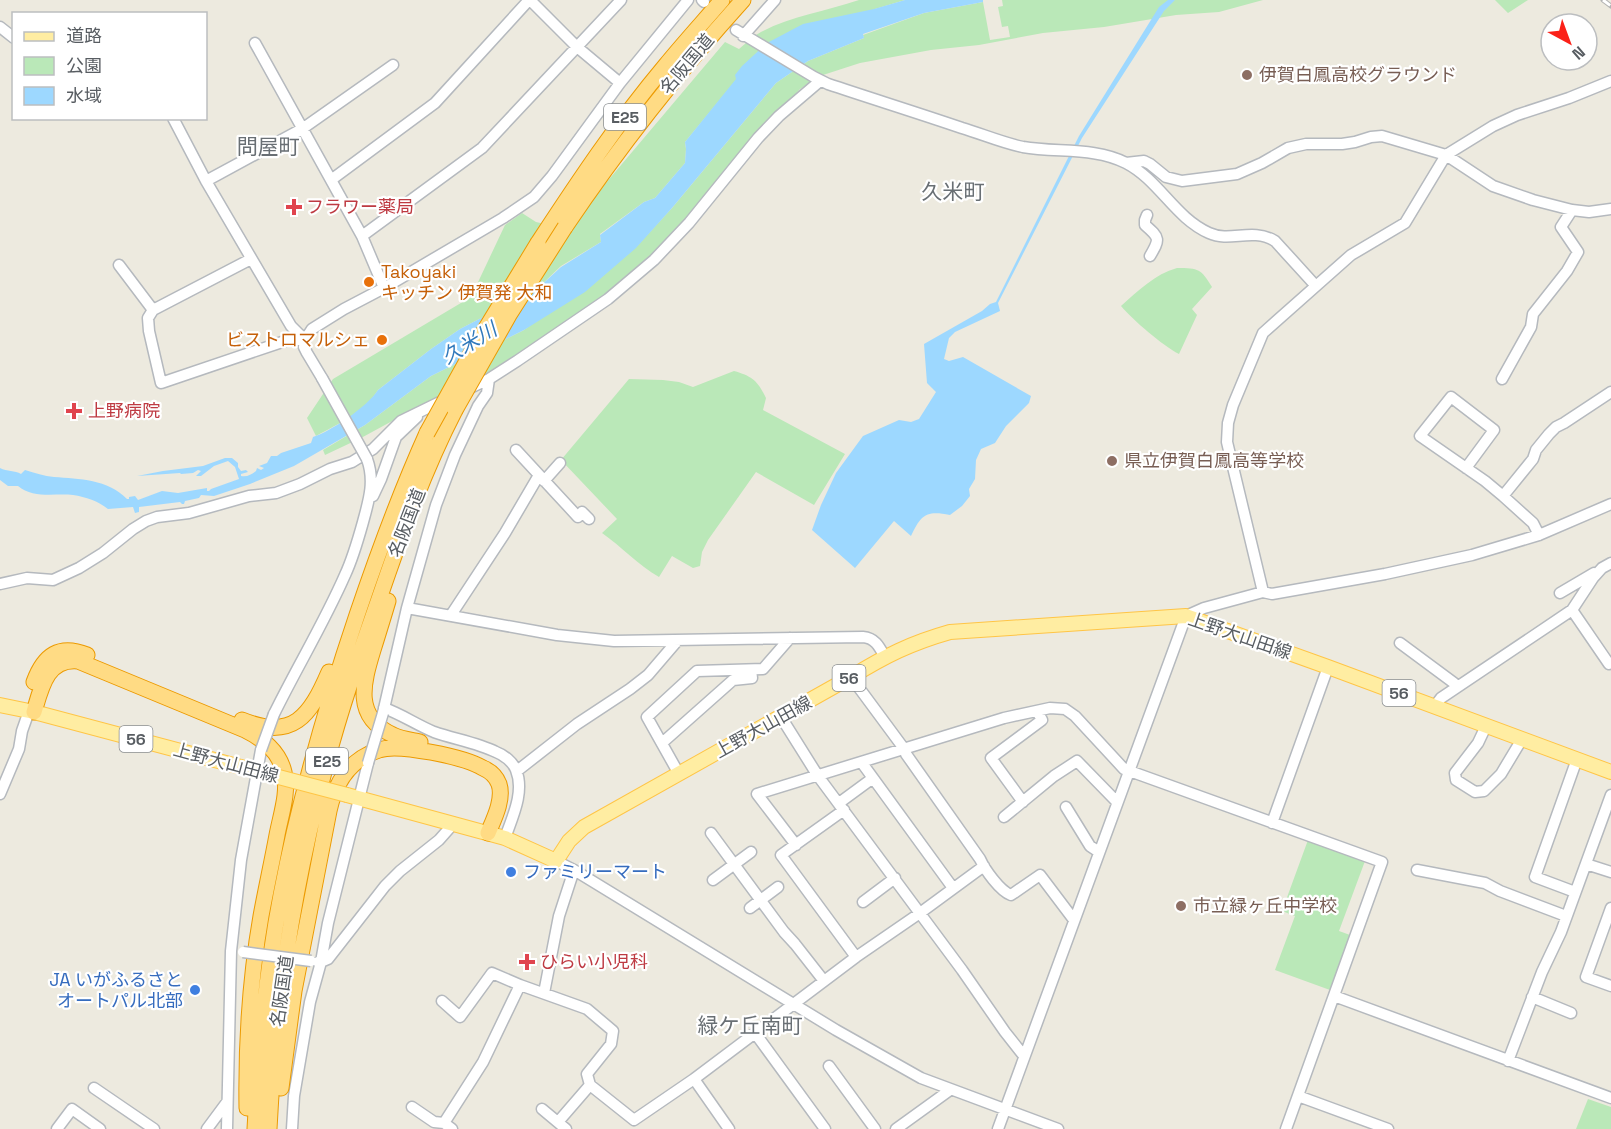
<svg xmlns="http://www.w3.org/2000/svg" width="1611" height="1129" font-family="'Space Grotesk','Noto Sans JP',sans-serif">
  <rect width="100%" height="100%" fill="#edeadf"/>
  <path fill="#bae8b8" d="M859 0H905L875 9 736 75 737 79 685 142 686 149 685 163 655 198 644 202 600 234 601 242 561 266 537 289 460 329 431 349 378 390C365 412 338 424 316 436L307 418 333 379 471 297 505 225 522 213 536 222 567 229 725 42 739 49C746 43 753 36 761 32 791 16 827 11 859 0Z
    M1002 0H1263L1219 12 1176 15 1104 27 1043 33 979 45 931 50 860 63 823 75 800 89 689 216 649 258 605 297 524 352 490 372 431 400 361 438 325 455 323 450 365 425 431 376 524 330 636 247 672 208 776 83 808 61 864 38 863 35 924 13 983 2 990 40 1010 37 1008 26 1002 27 998 7 1003 6Z
    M1495 0H1528L1508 13Z
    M1177 268C1199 268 1201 269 1212 287L1192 309 1197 315 1179 354C1162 345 1134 321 1121 306 1138 291 1155 274 1177 268Z
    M734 371C752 376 758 381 766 398L763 410 845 454 814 505 756 472 708 540 702 552 700 566 693 568 672 556 659 577C638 565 622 547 602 533L617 519 561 460 629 379 663 380 679 382 693 387Z
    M1308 840 1365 861 1339 931 1350 935 1330 990 1275 970 1295 916 1282 911Z
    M1588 1099 1611 1107V1129H1576Z"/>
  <path fill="#9dd8ff" d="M905 0H983V2L924 13 863 34 864 38 808 61 776 83 672 208 636 248 585 292 524 330 431 376 365 425 294 466 250 484 214 496 201 495 199 498 185 501 184 504H182L180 502 139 507V512L135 513 133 507 108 509C98 501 86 497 73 495 55 493 33 499 18 486H8L0 480V468C7 472 15 470 21 474L25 470C35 473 44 476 54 477 79 479 108 479 127 499H129V497L135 496 138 500 162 491 178 493 207 488V491H209L211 489 239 479 235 467 228 461 214 466 201 476H196L201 471 198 470 193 473 181 474 180 473 137 476 163 471 203 466 225 458H232L238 463V467L241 471 246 470 248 472 241 474V476C247 477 251 475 256 471L257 468 261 470 264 468 259 466 267 463 271 456H277L281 453 311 443 313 437C330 432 368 406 378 390L431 349 460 329 537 289 561 267 601 242 600 235 644 202 655 198 685 163 686 149 685 142 736 79 735 75 742 66 767 43 803 24 874 9Z
    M1168 0H1175L1164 11 1082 138 998 303 1000 311 955 332 949 338 944 359 949 361 963 357 1031 396 1029 403 1006 426 995 443 981 449 976 460 975 479 969 489 970 496 962 506 950 515C926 510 921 515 911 536L894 521 855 568 812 530 821 505 836 473 863 436 899 420 911 422 919 419 936 392 927 383 924 344 982 311 990 304 996 302 1079 136 1159 7Z"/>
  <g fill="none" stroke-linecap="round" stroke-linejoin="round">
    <g stroke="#b5b9be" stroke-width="13">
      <path id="minor" d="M530 0 577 47 620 83
        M702 0 704 2
        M0 27 14 38
        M736 30 814 77 828 84C873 99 918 113 962 128 982 134 1003 143 1023 147 1057 153 1095 147 1126 163 1159 180 1175 218 1209 233 1231 243 1251 227 1275 241L1315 285
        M743 36 775 0
        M255 43 362 236 384 288
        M173 118 206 181 291 326 305 340
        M1126 163 1144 161 1150 164 1166 177 1182 181 1237 174 1262 163 1288 148 1306 144H1342L1355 142 1371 137 1382 136 1446 155 1493 186 1533 200 1572 210 1589 212 1611 209
        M331 180 435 103 529 0
        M206 181 302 129 393 65
        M1147 215 1145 220V225C1160 238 1160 239 1150 256
        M362 236 482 148 621 0
        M251 259 153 310 148 318 149 331 161 383 288 340H305
        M119 265 153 310
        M322 378 307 353 304 347 305 340 312 329 344 309 384 288 503 218 534 197 552 176 620 83 688 0
        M1502 379 1531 327 1533 314 1567 271 1578 252 1561 227 1572 210
        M466 390 489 379 517 361 608 299 654 260 689 223 758 138 779 116 820 81
        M516 450 578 517 582 512 589 519
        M1466 468 1494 430 1451 397 1420 436 1485 481 1503 496 1533 523 1539 535
        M544 481 560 463
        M373 496 381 479 396 437 417 417
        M1503 496 1533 459 1536 450 1549 434 1556 427 1564 423 1611 392
        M0 584 27 578 53 580 79 568 103 553 133 529 146 521 157 517 189 513 249 496 276 493 300 484 330 469 352 462 373 449 401 421 446 399
        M1263 592 1227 442 1228 423 1233 405 1263 333 1351 255 1405 223 1446 155 1493 126 1517 115 1569 98 1611 81
        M1560 593 1594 573
        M407 608 557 635 614 641 863 637C875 638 879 646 885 657
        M1572 610 1609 664
        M451 615 505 533 539 475
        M1400 643 1454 683 1456 688
        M851 677 905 750 906 754 980 859C985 870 1000 891 1011 895L1040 875 1074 920
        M1435 706 1441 698 1572 610 1593 578 1602 568 1611 563
        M384 708C401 714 417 725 434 732 454 739 478 743 496 752 504 755 513 762 516 770 525 792 512 818 505 838
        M383 713 407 608 436 505 455 455 478 406 487 393 489 379
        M274 714C297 667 324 623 345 575 353 558 358 540 363 522 369 500 375 481 367 459
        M781 717 818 776 962 970 1005 1032 1024 1056
        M1486 726 1478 743 1455 773 1456 780 1475 792 1484 791 1501 774 1522 739
        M662 743 733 680 752 678 751 670
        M862 763 953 888
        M517 771 577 724 630 689 648 675 678 640
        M679 774 647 717 697 671 763 669 790 638
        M0 794 19 749 22 731 29 711
        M1023 802 991 758 1042 720 1037 711
        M839 803 873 778
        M1066 807 1090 846 1099 852
        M844 810 781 855 856 957
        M1004 817 1054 776 1077 761 1117 802
        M1272 823 1328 667
        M711 833 784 932 795 944 824 981
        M796 845 757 794 1004 718 1050 708 1065 709 1075 716 1124 769 1382 862 1286 1129
        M556 861 574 870 836 1030 921 1078 1058 1129
        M1586 864 1611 872
        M1417 870 1485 883 1500 891 1566 916
        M713 880 751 852
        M1575 892 1535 877 1577 759
        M863 902 895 878
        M750 908 778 887
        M1611 908 1586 977 1611 986
        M318 962H321L328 959 385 886 400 871 439 840 454 823
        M544 993 559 916 574 870
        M1334 996 1611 1098
        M1532 997 1571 1013
        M442 1001 460 1017 492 973 520 985
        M755 1033 825 1129
        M1508 1061 1542 972 1561 932 1611 795
        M829 1066 875 1129
        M694 1079 729 1129
        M94 1088 154 1129
        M1298 1096 1388 1129
        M412 1107 434 1122 444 1123
        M542 1109 566 1129
        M558 1122 590 1085 634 1120 694 1079 856 957 920 913 984 866
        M57 1129 72 1109 100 1129
        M207 1129 227 1102
        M227 1129 231 951 241 860 261 750
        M292 1129 294 1096 310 1002 321 962 328 923 368 763
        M452 1129 444 1123 483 1062 520 985 587 1009 613 1031 611 1044 587 1074 590 1085
        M896 1129 950 1090
        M998 1129 1186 616 1204 608 1263 592 1272 594 1385 574 1472 555 1539 535 1611 504"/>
    </g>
    <g stroke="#ffc546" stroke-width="16">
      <path id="major" d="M0 705 34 712 271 775
        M347 795 505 838 556 861 569 841 584 827 851 677C885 656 911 643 950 632L1186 616 1328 667 1611 772"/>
    </g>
    <g stroke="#ec9a00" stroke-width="17">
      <path id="highway" d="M565 227C619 147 678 72 743 0
        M538 243C578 182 618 122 665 66 683 44 703 22 722 0
        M388 601C383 618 378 634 373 650 363 683 353 717 393 735 401 739 411 740 420 742
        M34 682C44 655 59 644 87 655
        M34 712C41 688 47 658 78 661L245 730C263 739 279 751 284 772 289 792 281 814 277 835 272 862 266 889 261 916 250 979 246 1044 247 1108
        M242 720C293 741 310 716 329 672
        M281 1088 294 991 329 811C335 783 350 759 379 750 398 743 465 757 483 768 490 771 496 776 499 784 504 799 494 819 488 833
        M255 1129C259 1051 266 972 281 895 299 800 326 707 357 615 378 553 400 493 427 433
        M269 1129C275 1008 293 888 324 772 339 713 359 656 379 599 401 535 424 470 455 410"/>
    </g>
    <use href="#minor" stroke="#fff" stroke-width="10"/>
    <use href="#major" stroke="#ffeda2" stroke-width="14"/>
    <use href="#highway" stroke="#ffdb84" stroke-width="15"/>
    <g stroke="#b2b3b3" stroke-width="5">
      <path id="rail" d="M1603 0 1611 6"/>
    </g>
    <use href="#rail" stroke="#fff" stroke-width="3" stroke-dasharray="9" stroke-linecap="butt"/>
    <g stroke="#b5b9be" stroke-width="13" stroke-linecap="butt">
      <path id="minor-bridge" d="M322 378 367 459
        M261 750 274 714
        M368 763 383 713
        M243 952 311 961"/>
    </g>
    <g stroke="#ffc546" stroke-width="16" stroke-linecap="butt">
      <path id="major-bridge" d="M271 775 347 795"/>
    </g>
    <g stroke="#ec9a00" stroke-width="17" stroke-linecap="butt">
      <path id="highway-bridge" d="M455 410 509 315 565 227
        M427 433 477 343 538 243"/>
    </g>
    <use href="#minor-bridge" stroke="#fff" stroke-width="10"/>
    <use href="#major-bridge" stroke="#ffeda2" stroke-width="14"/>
    <use href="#highway-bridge" stroke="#ffdb84" stroke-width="15"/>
  </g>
  <g fill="#8d6e63" stroke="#fff" stroke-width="2">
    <circle cx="1247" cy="75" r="6"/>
    <circle cx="1112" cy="461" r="6"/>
    <circle cx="1181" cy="906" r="6"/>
  </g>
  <g fill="#e0444e" stroke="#fff" stroke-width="2">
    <path d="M291 198h6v6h6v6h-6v6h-6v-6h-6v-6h6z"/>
    <path d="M71 402h6v6h6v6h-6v6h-6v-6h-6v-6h6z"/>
    <path d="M524 953h6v6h6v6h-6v6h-6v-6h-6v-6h6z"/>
  </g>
  <g fill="#e8710a" stroke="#fff" stroke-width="2">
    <circle cx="369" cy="282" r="6"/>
    <circle cx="382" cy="340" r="6"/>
  </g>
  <g fill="#3f7fe0" stroke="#fff" stroke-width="2">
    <circle cx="511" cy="872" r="6"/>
    <circle cx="195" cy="990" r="6"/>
  </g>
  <g text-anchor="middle" stroke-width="4.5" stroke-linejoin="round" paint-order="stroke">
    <g fill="#fff" stroke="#8a8e91" stroke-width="1.5">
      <rect x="604" y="104" width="42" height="26" rx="4.5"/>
      <rect x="832.5" y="665" width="33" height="26" rx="4.5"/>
      <rect x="1382.5" y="680" width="33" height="26" rx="4.5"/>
      <rect x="119.5" y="726" width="33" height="26" rx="4.5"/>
      <rect x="306" y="748" width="42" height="26" rx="4.5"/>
    </g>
    <g font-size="16" font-weight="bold" fill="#585d62">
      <text x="625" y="123">E25</text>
      <text x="849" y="684">56</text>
      <text x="1399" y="699">56</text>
      <text x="136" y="745">56</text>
      <text x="327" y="767">E25</text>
    </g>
    <g font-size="18" fill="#585d62" stroke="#fff">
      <text transform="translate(687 64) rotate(-50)" y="6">名阪国道</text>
      <text transform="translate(407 523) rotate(-69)" y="6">名阪国道</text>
      <text transform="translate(1240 636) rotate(19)" y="6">上野大山田線</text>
      <text transform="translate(763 727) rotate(-29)" y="6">上野大山田線</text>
      <text transform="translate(226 763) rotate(15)" y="6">上野大山田線</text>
      <text transform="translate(282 991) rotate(-82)" y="6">名阪国道</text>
    </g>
    <g font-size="18" fill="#785e54" stroke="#fff" text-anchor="start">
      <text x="1259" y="81">伊賀白鳳高校グラウンド</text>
      <text x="1124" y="467">県立伊賀白鳳高等学校</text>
      <text x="1193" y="912">市立緑ヶ丘中学校</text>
    </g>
    <g font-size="18" fill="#be3a42" stroke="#fff" text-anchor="start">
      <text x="306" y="213">フラワー薬局</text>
      <text x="88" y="417">上野病院</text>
      <text x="540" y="968">ひらい小児科</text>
    </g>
    <g font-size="18" fill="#c56008" stroke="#fff" text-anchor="start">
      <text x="381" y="278">Takoyaki<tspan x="381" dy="21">キッチン 伊賀発 大和</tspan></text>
      <text x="370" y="346" text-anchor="end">ビストロマルシェ</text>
    </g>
    <g font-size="18" fill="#366cbe" stroke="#fff" text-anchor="start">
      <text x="523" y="878">ファミリーマート</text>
      <text x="183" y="986" text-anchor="end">JA いがふるさと<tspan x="183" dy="21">オートパル北部</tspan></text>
    </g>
    <g font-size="20" font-style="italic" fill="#3079bb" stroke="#fff">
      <text transform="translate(469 343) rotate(-31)" y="7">久米川</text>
    </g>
    <g font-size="21" fill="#696f74" stroke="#fff">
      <text x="268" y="154">問屋町</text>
      <text x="953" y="199">久米町</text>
      <text x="750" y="1033">緑ケ丘南町</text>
    </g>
  </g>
  <rect x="12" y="12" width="195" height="108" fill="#ffffff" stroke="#bcbec0" stroke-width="1.5"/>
  <rect x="24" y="32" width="30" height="9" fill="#ffeda2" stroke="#bcbec0" stroke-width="1.5"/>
  <text x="66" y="42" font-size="18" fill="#585d62">道路</text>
  <rect x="24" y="57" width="30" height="18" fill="#bae8b8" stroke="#bcbec0" stroke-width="1.5"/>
  <text x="66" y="72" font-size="18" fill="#585d62">公園</text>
  <rect x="24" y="87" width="30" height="18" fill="#9dd8ff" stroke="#bcbec0" stroke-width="1.5"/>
  <text x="66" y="102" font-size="18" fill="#585d62">水域</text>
  <g transform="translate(1569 42) rotate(139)"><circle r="28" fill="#ffffff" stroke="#bcbec0" stroke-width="1.5"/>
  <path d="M0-4.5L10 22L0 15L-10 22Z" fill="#fb2118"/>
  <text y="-9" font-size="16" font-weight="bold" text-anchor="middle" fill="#585d62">N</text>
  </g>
</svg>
